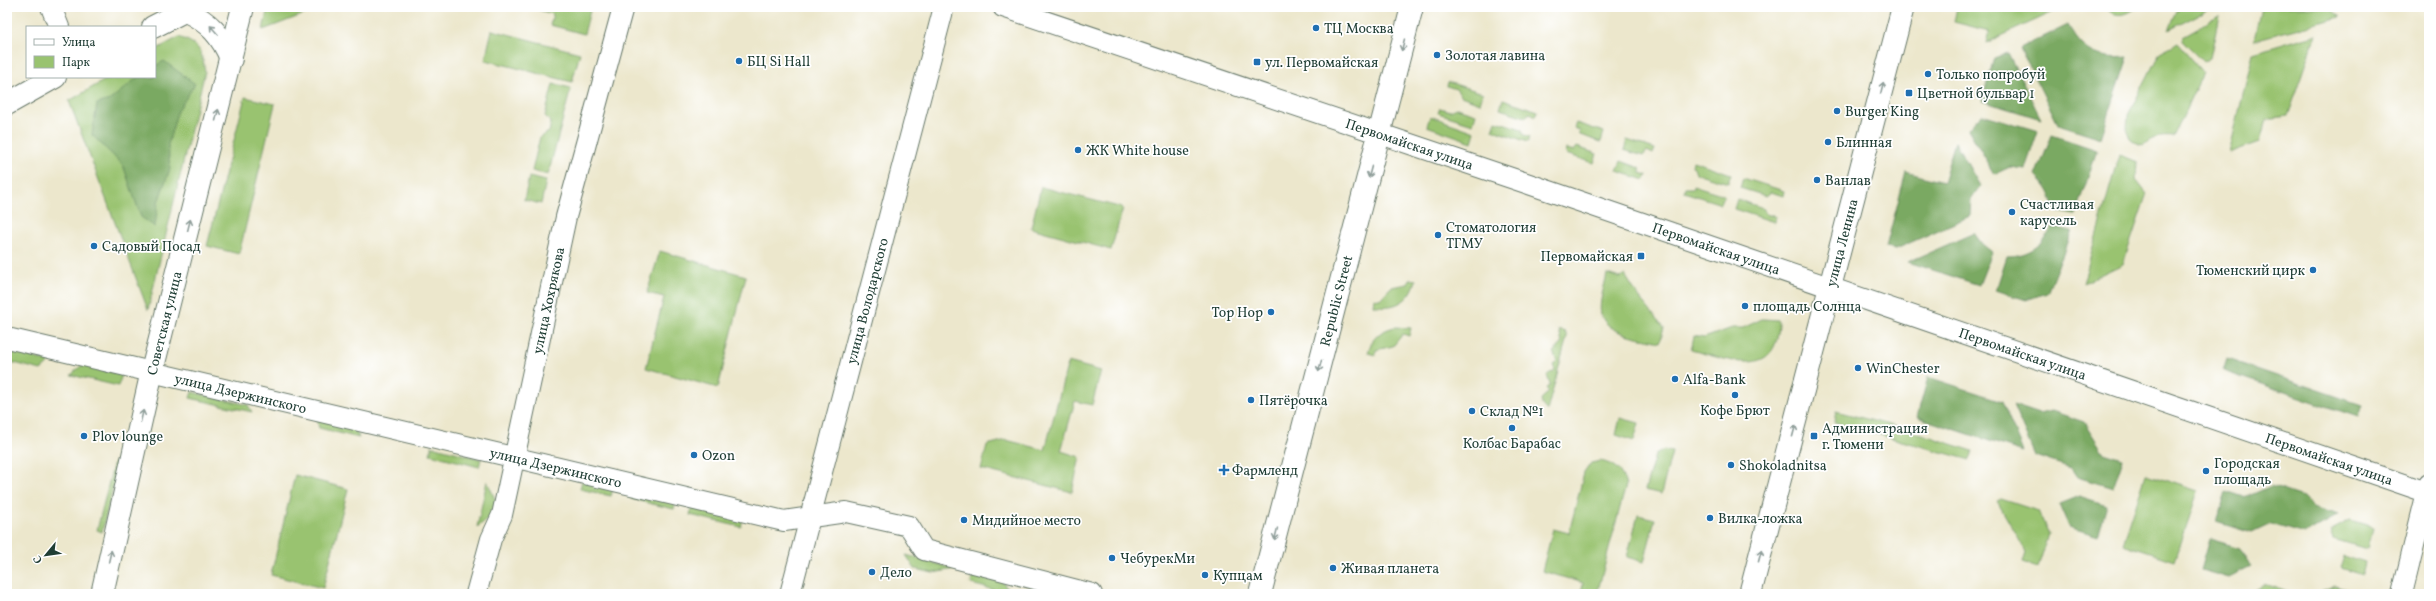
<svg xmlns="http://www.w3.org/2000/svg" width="2436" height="601" font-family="Vollkorn,serif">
  <rect width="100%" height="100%" fill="#fff"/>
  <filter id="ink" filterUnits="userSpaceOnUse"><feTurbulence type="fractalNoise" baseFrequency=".025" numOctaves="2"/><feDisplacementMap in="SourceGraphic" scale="8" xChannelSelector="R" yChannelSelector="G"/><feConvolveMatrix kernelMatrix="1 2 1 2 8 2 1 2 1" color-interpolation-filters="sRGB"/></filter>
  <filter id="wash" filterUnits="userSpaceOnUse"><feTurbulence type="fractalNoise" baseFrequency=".012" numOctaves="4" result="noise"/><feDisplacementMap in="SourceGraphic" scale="16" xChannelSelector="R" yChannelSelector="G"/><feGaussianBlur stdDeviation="0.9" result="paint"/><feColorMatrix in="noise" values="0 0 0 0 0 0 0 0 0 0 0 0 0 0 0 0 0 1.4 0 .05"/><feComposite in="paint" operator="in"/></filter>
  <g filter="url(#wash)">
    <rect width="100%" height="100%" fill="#ece7cc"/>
    <path fill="#99c370" stroke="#5c8052" d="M268 7H323L263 30Z
      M528 7H591L584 34 550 25 553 14Z
      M1957 7H2061L2062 8 1986 43 1989 31 1954 22Z
      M2105 7H2137C2127 16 2114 18 2105 7Z
      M2179 7H2213L2169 30Z
      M2261 7H2329L2340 17 2254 40Z
      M2219 16 2210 58 2203 62 2182 41 2183 36Z
      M492 30 580 53 572 82 485 60Z
      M2317 34 2288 116 2266 119 2259 142 2229 153 2253 53Z
      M179 37C200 45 201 49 205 71L148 310 69 101 110 77H155V50Z
      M2177 43 2203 73 2173 137C2160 136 2153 137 2143 145L2132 141 2127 128 2128 115 2160 52Z
      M1448 82 1483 93 1480 103 1461 96 1456 89 1447 86Z
      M553 84 571 88 548 175 532 171 540 137 549 132 551 122 545 116Z
      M245 97 275 104 239 254 207 246Z
      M1503 99 1538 111 1536 116 1530 113 1525 117 1500 109Z
      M1440 108 1450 111 1457 108 1476 114 1473 124 1438 113Z
      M1430 116 1475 132 1472 142 1427 126Z
      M1496 121 1522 129 1524 135 1530 137 1528 142 1493 130Z
      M1576 123 1604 132 1601 142 1580 135 1579 130 1574 128Z
      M1627 140 1655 149 1653 154 1647 151 1643 156 1624 150Z
      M1577 147 1597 154 1594 163 1566 154 1567 149 1574 151Z
      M2119 155 2137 162 2136 179 2147 193 2123 264 2083 283Z
      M1621 161 1640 168 1641 173 1647 175 1645 180 1617 171Z
      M1693 161 1731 174 1728 183 1696 173 1694 167 1692 166Z
      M529 177 546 181 541 204 524 200Z
      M1743 178 1784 191 1783 196 1771 192 1766 196 1740 188Z
      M1693 185 1724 195 1721 204 1684 192 1685 188H1693Z
      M1041 187 1123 208 1111 250 1031 228Z
      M1737 199 1763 208 1766 214 1776 217 1774 222 1734 209Z
      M660 251 746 276 718 388 646 368 664 297 647 293Z
      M1607 274 1620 278 1625 275 1638 296 1664 328 1660 342C1643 337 1606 335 1601 314 1598 303 1605 285 1607 274Z
      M1409 279 1416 280C1411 302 1393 310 1373 305L1374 298 1380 299 1391 287 1408 284Z
      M1762 319 1779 320C1779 382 1729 360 1691 350L1694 336 1704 338 1732 328H1743Z
      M1394 327 1411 328 1409 336 1403 334 1393 346 1376 350 1375 355 1368 353C1371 338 1380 331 1394 327Z
      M1559 330 1565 332 1567 337 1547 411 1542 405 1541 399 1549 392 1546 388 1550 385 1547 375 1555 370 1553 365 1557 361 1553 352 1562 344Z
      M7 350 50 362 41 370 7 361Z
      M1068 362 1101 371 1092 405 1075 401 1061 451 1080 457 1072 492 981 469 987 445 1006 440 1045 450Z
      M83 364 122 375 118 386 71 375Z
      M192 392 248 405 252 412 190 398Z
      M1836 411 1912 431 1973 451 1970 460 1834 422Z
      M316 416 354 425 359 438 319 428Z
      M1620 418 1639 423 1634 441 1616 435Z
      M432 446 481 459 479 467 430 454Z
      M1664 450 1672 452 1661 494 1645 490 1655 455Z
      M1601 461C1616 465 1621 470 1626 485L1597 594H1581L1583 583 1542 571 1553 529 1569 533 1584 473 1591 463Z
      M114 462 119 463 102 532 97 530Z
      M2146 474 2198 491 2175 561 2123 544Z
      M295 475 348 489 323 588 271 575Z
      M487 481 500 510 477 527Z
      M582 481 613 489 611 496 580 489Z
      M633 492 676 502 674 509 631 499Z
      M2001 499 2038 511 2049 534 2038 567 2023 562 2026 552 1997 501Z
      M692 506 743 519 741 527 690 515Z
      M1638 515 1655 519 1644 562 1627 557Z
      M2350 520 2373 527 2368 549 2333 539 2330 531Z
      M906 555 955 569 933 573 915 569Z
      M2344 555 2365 562 2362 575 2340 568Z
      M974 572 1002 580 1010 594 971 584Z
      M2264 584 2293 594H2247Z
      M2335 586 2358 593 2357 594H2317Z"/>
    <path fill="#7aa962" stroke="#4c734b" d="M2068 25C2083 51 2097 60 2128 57L2101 138 2058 124 2020 48Z
      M2008 53 2041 119 1982 101 1994 58Z
      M164 61 195 84 177 112 168 145 170 169 158 202 155 227 141 217 123 165 92 135 97 104 110 100 138 77H155V66Z
      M1982 114 2038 131 2025 169 2010 167 1995 174 1968 129Z
      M2052 135 2097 150 2075 215 2054 211C2053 195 2047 187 2036 176Z
      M1955 142 1980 186 1971 199 1970 216 1896 249 1886 247 1906 172 1943 182Z
      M2052 227 2072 231 2047 293 2026 300 1996 290 2007 256C2028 256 2043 246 2052 227Z
      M1974 233 1982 244 1992 252 1979 285 1908 262Z
      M2227 359 2362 405 2358 417 2223 371Z
      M1928 377 2002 401 2023 452 1917 417Z
      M2013 405 2040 414 2052 411 2084 422 2104 453 2123 459 2113 488 2077 477 2071 468 2035 456Z
      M2271 486 2303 497 2313 507 2339 515 2304 534 2271 524 2252 533 2216 522 2226 492 2244 498Z
      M2079 496 2107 505 2098 536 2069 527 2059 504Z
      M2210 539 2240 548 2251 567 2229 578 2201 570Z"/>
  </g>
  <g filter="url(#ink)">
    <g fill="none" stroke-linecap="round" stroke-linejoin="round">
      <g stroke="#677869" stroke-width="22">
        <g id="minor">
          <path d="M51 7 59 27"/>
          <path id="s1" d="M1003 7 1526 183 2429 493"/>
          <path id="s2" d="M7 338 784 521 846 512 909 526 924 550 1092 594"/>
          <path id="s3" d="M476 594 491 539 502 515 566 217 623 7"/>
          <path id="s4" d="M790 594 944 7"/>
          <path d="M2402 594 2429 484"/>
        </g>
      </g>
      <g stroke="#677869" stroke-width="24">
        <g id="major">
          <path d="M186 11C209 22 222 36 231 59"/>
          <path d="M153 27 192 7"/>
          <path d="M7 104 55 77"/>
          <path id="s5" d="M102 594 152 371 243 7"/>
          <path id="s6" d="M1260 594 1412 7"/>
          <path id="s7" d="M1750 594 1903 7"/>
        </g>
      </g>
      <use href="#minor" stroke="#fff" stroke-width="20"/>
      <use href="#major" stroke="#fff" stroke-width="22"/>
    </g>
    <defs><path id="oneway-shaft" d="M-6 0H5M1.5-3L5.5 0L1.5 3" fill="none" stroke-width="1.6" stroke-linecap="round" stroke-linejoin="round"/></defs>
    <g stroke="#8f9e9a">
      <use href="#oneway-shaft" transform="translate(214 30) rotate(-132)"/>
      <use href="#oneway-shaft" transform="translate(1403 45) rotate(104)"/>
      <use href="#oneway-shaft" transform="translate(1882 88) rotate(-76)"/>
      <use href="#oneway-shaft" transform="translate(217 115) rotate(-76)"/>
      <use href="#oneway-shaft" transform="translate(1370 172) rotate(105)"/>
      <use href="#oneway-shaft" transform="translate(189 225) rotate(-76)"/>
      <use href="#oneway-shaft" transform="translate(1320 366) rotate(105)"/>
      <use href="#oneway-shaft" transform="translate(142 416) rotate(-77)"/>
      <use href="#oneway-shaft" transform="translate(1794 431) rotate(-75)"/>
      <use href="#oneway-shaft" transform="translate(1276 534) rotate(104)"/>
      <use href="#oneway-shaft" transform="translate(110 556) rotate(-77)"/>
      <use href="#oneway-shaft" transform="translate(1760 556) rotate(-75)"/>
    </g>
  </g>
  <g fill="#1f6fb2" stroke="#fff" stroke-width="1.5">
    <circle cx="1316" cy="28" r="4"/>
    <circle cx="1437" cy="55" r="4"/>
    <circle cx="739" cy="61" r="4"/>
    <rect x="1253" y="58" width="8" height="8" rx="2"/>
    <circle cx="1928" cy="74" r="4"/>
    <rect x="1905" y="89" width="8" height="8" rx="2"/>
    <circle cx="1837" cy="111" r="4"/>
    <circle cx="1828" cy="142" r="4"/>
    <circle cx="1078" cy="150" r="4"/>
    <circle cx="1817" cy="180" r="4"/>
    <circle cx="2012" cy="212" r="4"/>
    <circle cx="1438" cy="235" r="4"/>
    <circle cx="94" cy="246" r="4"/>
    <rect x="1637" y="252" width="8" height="8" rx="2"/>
    <circle cx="2313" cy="270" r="4"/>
    <circle cx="1745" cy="306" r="4"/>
    <circle cx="1271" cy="312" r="4"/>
    <circle cx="1858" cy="368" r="4"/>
    <circle cx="1675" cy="379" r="4"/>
    <circle cx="1735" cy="395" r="4"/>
    <circle cx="1251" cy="400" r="4"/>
    <circle cx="1472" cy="411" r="4"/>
    <circle cx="1512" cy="428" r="4"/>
    <circle cx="84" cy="436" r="4"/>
    <rect x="1810" y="432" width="8" height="8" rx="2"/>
    <circle cx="694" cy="455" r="4"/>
    <circle cx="1731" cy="465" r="4"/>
    <path d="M1222 464h4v4h4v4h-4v4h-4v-4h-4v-4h4z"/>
    <circle cx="2206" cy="471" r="4"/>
    <circle cx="1710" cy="518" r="4"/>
    <circle cx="964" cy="520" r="4"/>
    <circle cx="1112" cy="558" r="4"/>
    <circle cx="1333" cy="568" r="4"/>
    <circle cx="872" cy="572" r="4"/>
    <circle cx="1205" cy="575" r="4"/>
  </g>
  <g text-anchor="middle" stroke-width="3.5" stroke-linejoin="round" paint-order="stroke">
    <g font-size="14" fill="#1f3d34" stroke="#fff" text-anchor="start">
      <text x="1324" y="33">ТЦ Москва</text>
      <text x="1445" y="60">Золотая лавина</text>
      <text x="747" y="66">БЦ Si Hall</text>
      <text x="1265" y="67">ул. Первомайская</text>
      <text x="1936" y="79">Только попробуй</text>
      <text x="1917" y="98">Цветной бульвар 1</text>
      <text x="1845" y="116">Burger King</text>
      <text x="1836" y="147">Блинная</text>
      <text x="1086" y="155">ЖК White house</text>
      <text x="1825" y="185">Ванлав</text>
      <text x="2020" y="209">Счастливая<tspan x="2020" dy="16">карусель</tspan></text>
      <text x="1446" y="232">Стоматология<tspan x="1446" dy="16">ТГМУ</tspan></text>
      <text x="102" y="251">Садовый Посад</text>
      <text x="1633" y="261" text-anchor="end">Первомайская</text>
      <text x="2305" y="275" text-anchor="end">Тюменский цирк</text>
      <text x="1753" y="311">площадь Солнца</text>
      <text x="1263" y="317" text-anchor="end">Top Hop</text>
      <text x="1866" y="373">WinChester</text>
      <text x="1683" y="384">Alfa-Bank</text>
      <text x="1259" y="405">Пятёрочка</text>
      <text x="1735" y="415" text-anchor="middle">Кофе Брют</text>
      <text x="1480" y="416">Склад №1</text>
      <text x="1822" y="433">Администрация<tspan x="1822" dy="16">г. Тюмени</tspan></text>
      <text x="92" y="441">Plov lounge</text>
      <text x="1512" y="448" text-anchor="middle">Колбас Барабас</text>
      <text x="702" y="460">Ozon</text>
      <text x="2214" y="468">Городская<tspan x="2214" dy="16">площадь</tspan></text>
      <text x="1739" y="470">Shokoladnitsa</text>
      <text x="1232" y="475">Фармленд</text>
      <text x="1718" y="523">Вилка-ложка</text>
      <text x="972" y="525">Мидийное место</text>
      <text x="1120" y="563">ЧебурекМи</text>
      <text x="1341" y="573">Живая планета</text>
      <text x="880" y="577">Дело</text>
      <text x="1213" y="580">Купцам</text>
    </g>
    <g font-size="14" fill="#1f3d34" stroke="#fff">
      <text dy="5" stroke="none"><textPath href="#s1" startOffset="429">Первомайская улица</textPath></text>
      <text dy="5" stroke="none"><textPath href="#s7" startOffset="363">улица Ленина</textPath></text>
      <text dy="5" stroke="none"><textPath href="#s1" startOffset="753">Первомайская улица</textPath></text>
      <text dy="5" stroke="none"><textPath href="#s3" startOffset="303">улица Хохрякова</textPath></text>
      <text dy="5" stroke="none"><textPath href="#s4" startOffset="303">улица Володарского</textPath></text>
      <text dy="5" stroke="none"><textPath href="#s6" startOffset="303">Republic Street</textPath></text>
      <text dy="5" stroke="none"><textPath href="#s5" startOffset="278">Советская улица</textPath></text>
      <text dy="5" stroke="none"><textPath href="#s1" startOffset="1077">Первомайская улица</textPath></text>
      <text dy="5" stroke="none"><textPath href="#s2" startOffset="240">улица Дзержинского</textPath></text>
      <text dy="5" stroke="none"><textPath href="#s1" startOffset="1401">Первомайская улица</textPath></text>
      <text dy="5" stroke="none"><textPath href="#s2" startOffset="564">улица Дзержинского</textPath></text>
    </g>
  </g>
  <rect width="2436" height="601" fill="none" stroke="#fff" stroke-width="24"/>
  <rect x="26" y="26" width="130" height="52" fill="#ffffff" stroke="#a5b1ae"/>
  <rect x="34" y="39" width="20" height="6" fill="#ffffff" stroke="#a5b1ae"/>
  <text x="62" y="46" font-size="12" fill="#1f3d34">Улица</text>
  <rect x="34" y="56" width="20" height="12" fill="#99c370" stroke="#a5b1ae"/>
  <text x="62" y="66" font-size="12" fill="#1f3d34">Парк</text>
  <g transform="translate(46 555) rotate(241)" stroke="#ffffff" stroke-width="3" paint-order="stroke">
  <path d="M0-3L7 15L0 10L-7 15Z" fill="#1f3d34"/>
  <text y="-6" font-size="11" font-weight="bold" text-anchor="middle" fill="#1f3d34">С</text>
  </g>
</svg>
